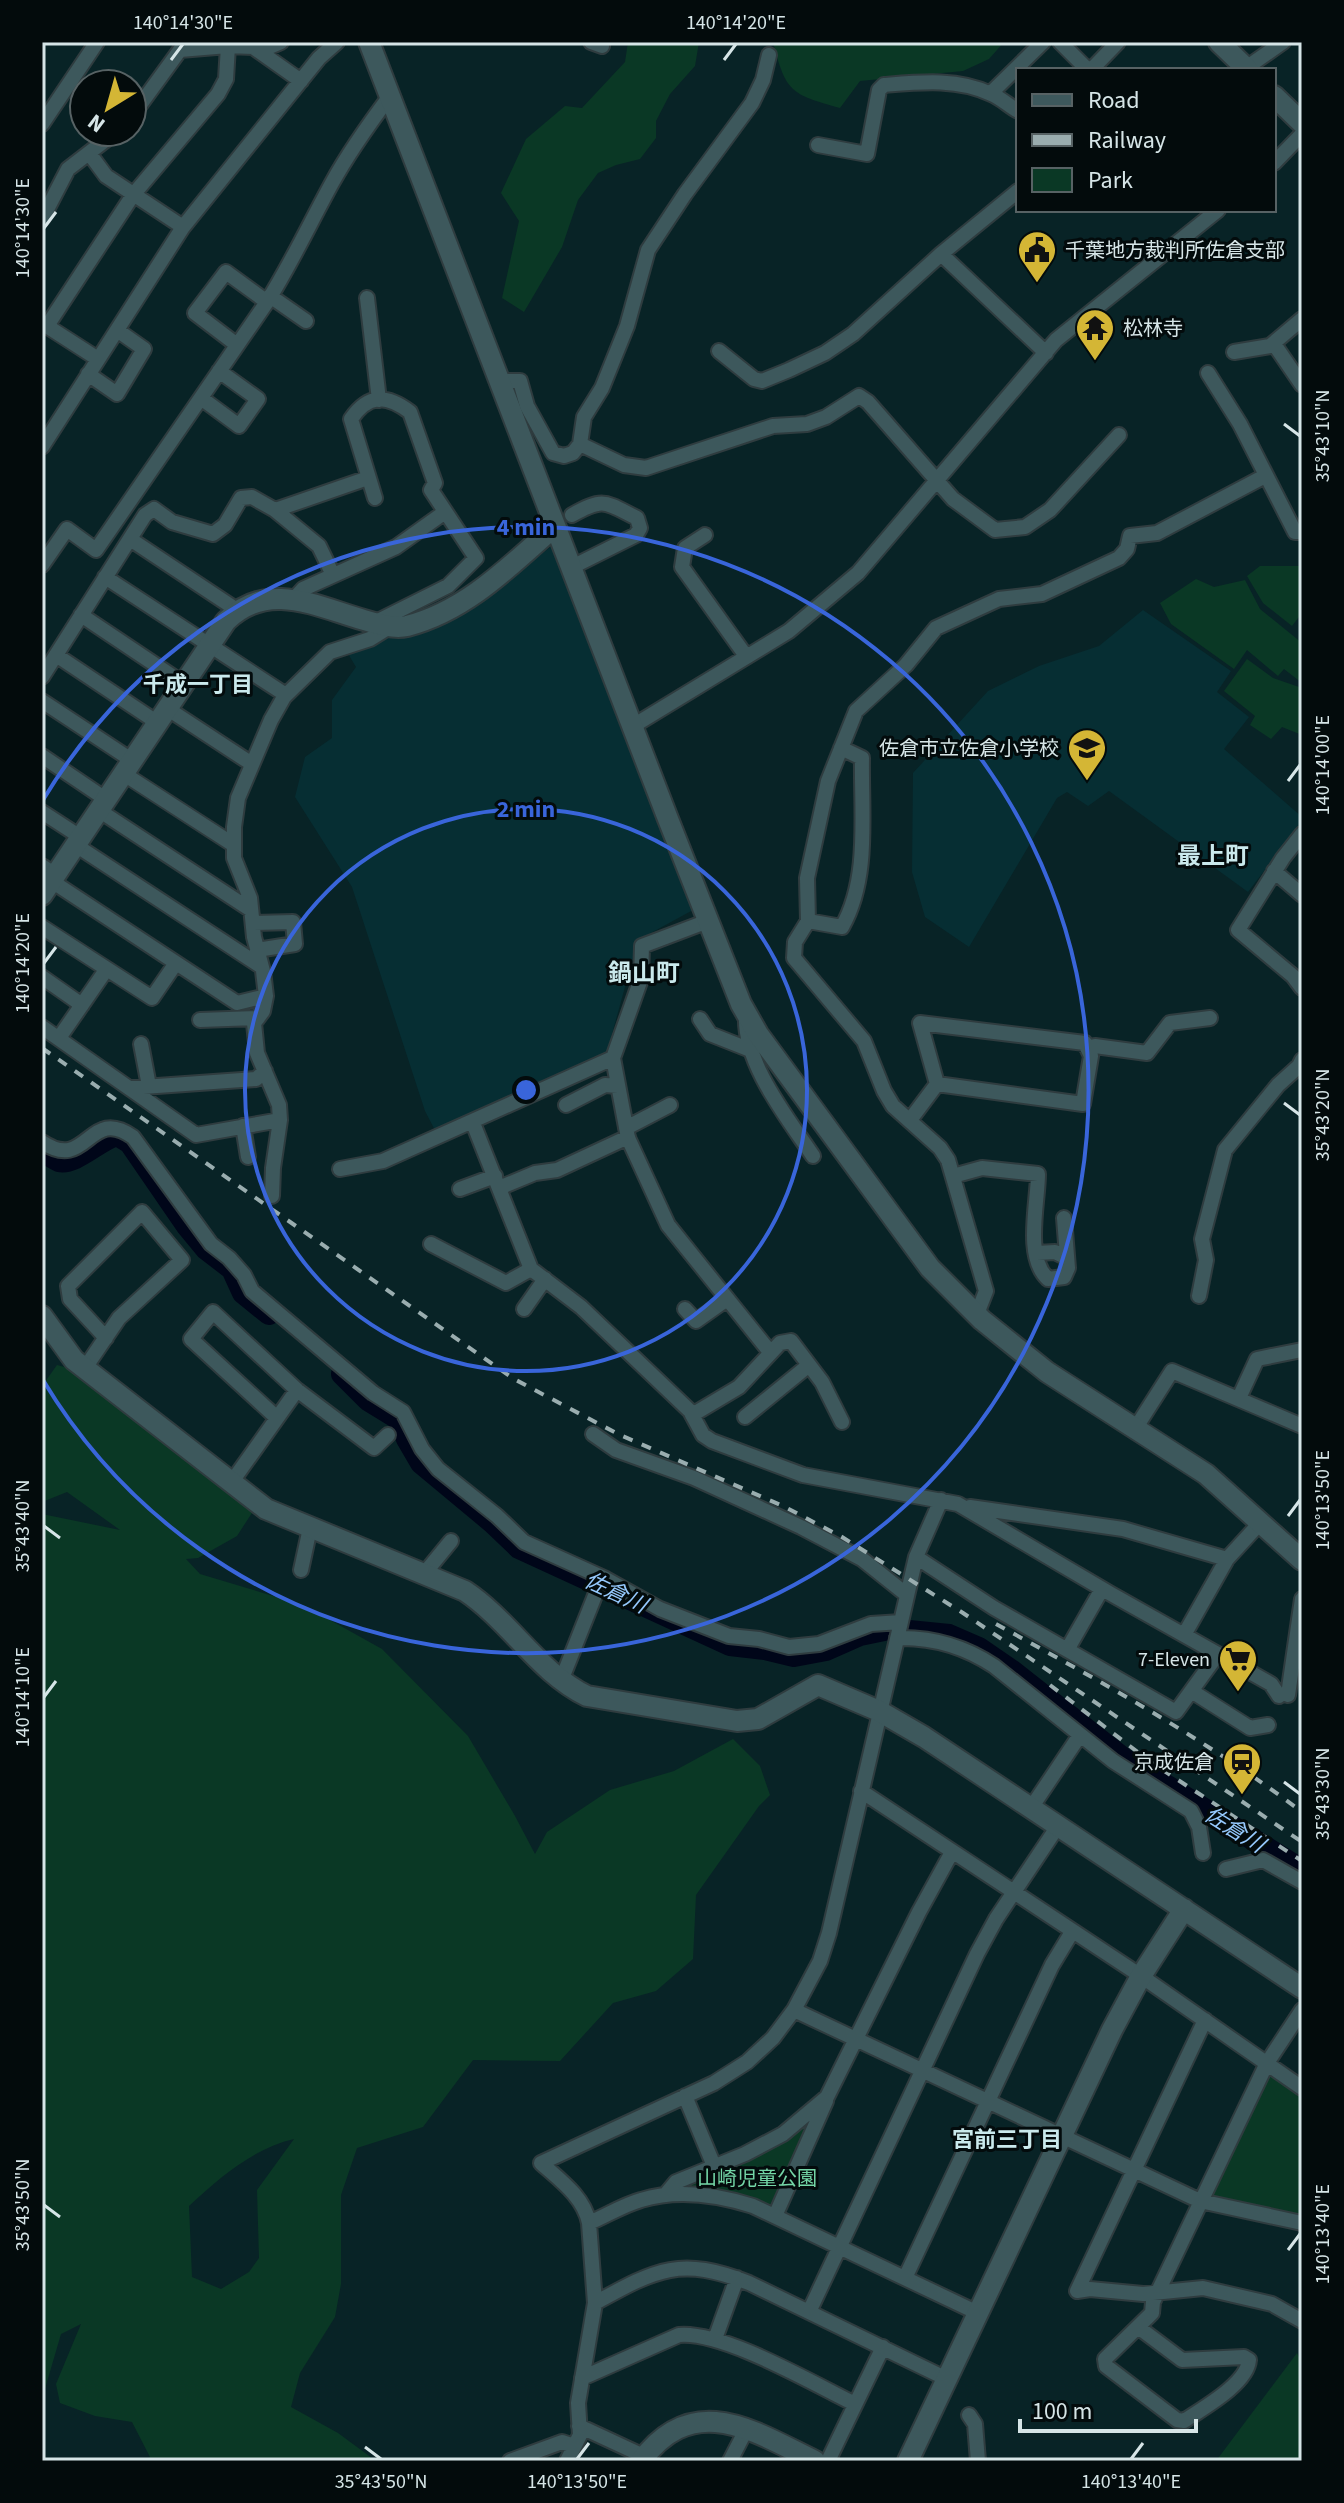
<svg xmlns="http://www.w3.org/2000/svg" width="1344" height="2503" font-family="'Source Sans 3','Noto Sans JP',sans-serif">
  <rect width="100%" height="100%" fill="#082326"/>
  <path fill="#062e33" d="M553 545 693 910 638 940 607 1052 437 1134 425 1111 352 887 295 797 305 757 332 738V700L356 667 347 652 470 610Z
    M1143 610 1231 671 1217 692 1249 717 1224 749 1302 817V821L1248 892 1109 791 1088 806 1067 792 1057 798 969 947 925 917 912 872 913 773 988 691 1039 666 1099 646Z"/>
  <path fill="#0a3825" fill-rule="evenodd" d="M628 42H699L695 66 670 94 656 121V138L640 159 616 165 598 173 578 200 562 247 524 312 502 298 519 221 501 193 526 139 565 106 582 108 625 62Z
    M773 42H1004L989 59 963 71 860 81 840 108C790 94 786 92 773 42Z
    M1302 562V613L1292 626 1263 603 1247 576 1260 566H1299Z
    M1196 579 1214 587 1245 580 1260 609 1302 643V683L1284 669 1278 676 1247 650 1234 669 1171 624 1160 603Z
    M1247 659 1273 678 1302 688V735L1282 727 1271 739 1250 725 1255 716 1224 691Z
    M57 1365 97 1376 259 1502 237 1536 198 1558 186 1559 200 1574 303 1605 382 1649 468 1736 515 1816 535 1854 547 1832 610 1790 674 1771 733 1739 760 1766 770 1795 759 1806 696 1895 693 1959 656 1991 613 2003 560 2061 473 2060 423 2127 357 2148 341 2195V2284L335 2317 300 2373 291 2407 338 2433 376 2461H147L150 2457 132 2422 95 2416 60 2403 56 2384 81 2324 61 2334 42 2399V1514L120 1530 67 1492 42 1502V1386ZM294 2139 257 2190 259 2258 249 2272 221 2289 192 2277 189 2206C219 2178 254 2148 294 2139Z
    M1276 2071 1302 2091V2217L1208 2196 1266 2074Z
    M813 2119 769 2207 681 2188 679 2185Z
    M1297 2353 1302 2363V2461H1216Z"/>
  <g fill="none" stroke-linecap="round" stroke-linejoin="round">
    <path stroke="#000619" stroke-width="22" d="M42 1151C47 1154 54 1159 59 1161 75 1165 99 1140 117 1135L130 1143 187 1226 206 1249 232 1269 243 1293 269 1314
      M342 1374 368 1400 399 1419 407 1439 421 1463 493 1523 519 1548 730 1645 765 1649 794 1656 826 1650 860 1635 889 1629 949 1635 979 1648 1011 1670 1124 1759 1302 1870"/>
    <g stroke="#2f3c3f" stroke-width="18">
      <path id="street" d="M591 42 602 46
        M1060 42 1088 70
        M260 51 281 42
        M1246 68 1283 42
        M1091 70 1118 42
        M991 93 1043 42
        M132 116 180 50 228 46 253 47 301 81
        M42 124 97 42
        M818 145 867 154 879 90 884 85C920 82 958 78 991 94 1001 98 1009 106 1018 111
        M89 153 106 176 183 227
        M1274 163 1302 134
        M42 219 68 169 116 132
        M941 254 1018 191
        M270 296 306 321
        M367 298 379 400
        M42 323 98 359
        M47 326 133 195 218 94 226 79 228 46
        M1274 344 1302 385
        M237 345 195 313 226 272 267 302
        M719 351 754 379 762 381 789 370 825 353 853 334 941 254 1046 353
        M1234 352 1270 346 1302 319
        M1208 373 1240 424 1295 532H1302
        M88 374 117 394 144 349 117 330
        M499 381H520L527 406 553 453 564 456 573 453 580 444 584 417 602 388 627 326 648 250 685 194 752 103 763 80 769 55
        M201 398 239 426 258 399 219 371
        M580 444 624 465 646 468 773 426 807 424 826 417 859 396 868 402 953 499 995 530 1025 527 1050 510 1119 435
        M42 447 183 227 319 58 337 42
        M275 510 368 478
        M705 535 685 548 682 567 746 656
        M130 539 237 610
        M42 565 67 529 96 550 267 302C291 264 310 223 332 183 349 152 369 124 390 96
        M570 568 636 535 640 528 637 518C605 502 604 497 572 515
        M105 577 286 695
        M293 600 303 589 396 547 445 512
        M81 615 184 684
        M374 623 448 586 476 558 431 490 435 483 410 412C386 394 368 394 351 419L375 498
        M56 655 158 723
        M42 677 145 515 154 509 172 522 213 534 225 525 241 498 252 497 275 510 319 546 333 575
        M42 701 133 761
        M168 709 252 764
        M633 726 789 631 858 573 1056 340 1218 210
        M841 748 862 758C861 813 870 878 842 927L808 921 795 942 794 958 864 1041 884 1091 893 1106 940 1148 948 1160 986 1291 977 1314
        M42 756 107 800
        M124 774 234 845
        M100 811 251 910
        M42 812 82 838
        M1302 834 1283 858 1238 930 1293 976 1302 988
        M77 846 262 967
        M42 866 57 876
        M1274 871 1302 895
        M53 882 237 1003 266 996
        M708 921 642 946 641 979 613 1058 628 1138 668 1225 770 1352
        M808 921 807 878 828 781 856 711 906 665 936 628 999 599 1042 594 1119 558 1127 549 1130 536 1157 533 1265 476
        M253 923 293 922 295 944 257 950
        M42 927 152 998 176 963
        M42 977 82 1005
        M746 1014C743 1063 787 1117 813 1156
        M700 1019 710 1034 753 1051
        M200 1020 258 1018
        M42 1027 196 1135 280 1120
        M59 1038 106 970
        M141 1044 149 1086
        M1087 1048 1095 1046 1147 1053 1170 1023 1210 1018
        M129 1088 256 1079 265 1071
        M566 1105 605 1085 618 1086
        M910 1120 937 1084 920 1023 1085 1043 1091 1056 1083 1104 937 1084
        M473 1123 531 1269 581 1307 690 1411 703 1435 712 1441 803 1475 958 1504 1111 1594 1271 1684 1279 1696
        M243 1126 248 1157
        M626 1128 670 1105
        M42 1142C88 1173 88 1105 133 1137L211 1244 229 1258 244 1275 252 1291 373 1393 403 1412 422 1449 438 1469 497 1516 524 1542 606 1579 660 1609 729 1636 759 1639 789 1647 819 1644 871 1624 901 1622
        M340 1169 383 1161 613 1058
        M953 1176 982 1168 1038 1174C1038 1203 1024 1257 1048 1279L1064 1277 1068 1268 1064 1218
        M499 1188 535 1173 557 1170 628 1137
        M460 1189 495 1176
        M272 1196 273 1168 280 1120 279 1105 257 1053 254 1023 263 1011 266 996 263 971 254 937 250 898 234 858V827L238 798 271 720 284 697 330 652 370 639 386 629 385 625
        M431 1244 506 1283 531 1269
        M1037 1253 1055 1252 1067 1258
        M1199 1296 1206 1260 1202 1239 1225 1150 1278 1085 1299 1066 1302 1060
        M524 1309 545 1279
        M685 1309 696 1321 727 1299
        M85 1368 119 1318 182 1260 142 1212 68 1286 70 1299 106 1338
        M1239 1398 1257 1359 1302 1350
        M692 1415 739 1387 780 1343 791 1341 822 1382 842 1422
        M745 1417 809 1365
        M277 1418 191 1339 213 1312 297 1390
        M1135 1429 1172 1371 1302 1426
        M593 1434 616 1450 694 1478 801 1527 862 1559 907 1595
        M231 1483 297 1390 374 1448 388 1435
        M970 1507 1123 1529 1227 1559
        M916 1557 994 1608 1176 1712 1218 1654
        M301 1570 310 1528
        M424 1574 451 1541
        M1184 1635 1227 1559 1260 1523
        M897 1638C933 1637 964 1646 994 1666L1113 1761 1191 1811 1199 1827 1203 1853
        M1067 1650 1102 1589
        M561 1681 602 1578
        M1193 1692 1250 1728 1268 1725
        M1288 1695 1302 1599
        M861 1791 1141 1976 1302 2088
        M1031 1808 1080 1735
        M1226 1869 1263 1860 1302 1882
        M794 2010 1200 2201 1302 2223
        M1205 2020 1077 2291 1090 2289 1143 2294 1203 2288 1272 2304 1302 2321
        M685 2096 714 2166
        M666 2194 676 2182 745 2154 783 2134 827 2097 919 1912 952 1852
        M775 2216 826 2101
        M589 2223C606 2216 623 2205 641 2200 677 2189 718 2195 753 2206L978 2313
        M905 2278 1052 1965 1072 1932
        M595 2303C657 2269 680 2256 749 2283L947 2379
        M809 2312 977 1954 996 1919 1058 1826
        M1138 2327 1182 2360 1244 2357 1249 2360C1247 2384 1203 2408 1184 2421L1177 2420 1106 2366 1105 2359 1152 2313 1153 2302 1267 2063 1302 2010
        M715 2339 737 2278
        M582 2378 679 2335C723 2331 812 2383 855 2404
        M969 2415 975 2424 978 2461
        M579 2426 650 2459
        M510 2461 562 2442 574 2446
        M567 2461 580 2435 578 2403 595 2303 589 2223C584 2197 560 2180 541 2163L714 2083 747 2062 773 2038 794 2010 820 1961 829 1933 916 1557 941 1500
        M730 2461 747 2428
        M828 2461 883 2347"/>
    </g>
    <g stroke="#2f3c3f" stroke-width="24">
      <path id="secondary" d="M369 42 668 819 741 1004 758 1034 930 1268 982 1320 1047 1372 1206 1474 1302 1560
        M1219 42 1248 70
        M1274 96 1302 123
        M42 895 226 621C268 580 315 606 364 620 377 624 394 629 407 626 466 611 510 566 554 527
        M42 1316 74 1360 266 1509 465 1591C510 1621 538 1672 587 1696L737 1721 758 1719 818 1685 879 1711 924 1737 1302 1988
        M641 2461C694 2390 753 2431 815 2461
        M908 2461 1112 2030 1141 1976 1184 1909"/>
    </g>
    <use href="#street" stroke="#3d585c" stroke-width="14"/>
    <use href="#secondary" stroke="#3d585c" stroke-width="20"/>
    <path stroke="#9aadaf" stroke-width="4" stroke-dasharray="10 10" stroke-linecap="butt" d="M42 1048 514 1379 618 1434 785 1507 842 1537 963 1613 1302 1842
      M996 1624C1100 1681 1207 1740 1302 1812
      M1050 1685 1152 1763 1302 1861"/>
  </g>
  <path fill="none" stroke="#d6e5e7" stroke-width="3" d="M171 60 183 44M724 60 736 44M44 228 56 212M1284 424 1300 436M1288 781 1300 765M44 963 56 947M1284 1103 1300 1115M1288 1516 1300 1500M44 1526 60 1538M44 1697 56 1681M1284 1782 1300 1794M44 2205 60 2217M1288 2250 1300 2234M365 2447 381 2459M577 2459 589 2443M1131 2459 1143 2443"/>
  <g fill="none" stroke="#3965da" stroke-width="4">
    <circle cx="526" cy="1090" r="281"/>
    <path d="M43 800A563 563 0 1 1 43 1380"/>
  </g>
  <defs>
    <g id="civic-pin" transform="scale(2)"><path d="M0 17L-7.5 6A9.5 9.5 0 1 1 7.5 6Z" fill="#d4b635" stroke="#030b0c"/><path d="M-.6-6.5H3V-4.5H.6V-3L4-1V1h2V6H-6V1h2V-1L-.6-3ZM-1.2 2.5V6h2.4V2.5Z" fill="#111"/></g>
    <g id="temple-pin" transform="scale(2)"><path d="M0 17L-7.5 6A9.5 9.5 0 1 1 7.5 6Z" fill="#d4b635" stroke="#030b0c"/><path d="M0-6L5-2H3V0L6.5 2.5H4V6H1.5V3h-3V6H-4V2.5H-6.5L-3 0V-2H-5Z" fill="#111"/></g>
    <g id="school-pin" transform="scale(2)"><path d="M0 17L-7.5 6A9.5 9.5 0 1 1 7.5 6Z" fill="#d4b635" stroke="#030b0c"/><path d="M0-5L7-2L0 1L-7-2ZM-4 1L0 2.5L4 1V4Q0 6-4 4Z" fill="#111"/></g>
    <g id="supermarket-pin" transform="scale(2)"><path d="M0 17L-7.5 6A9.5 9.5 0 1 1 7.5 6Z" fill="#d4b635" stroke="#030b0c"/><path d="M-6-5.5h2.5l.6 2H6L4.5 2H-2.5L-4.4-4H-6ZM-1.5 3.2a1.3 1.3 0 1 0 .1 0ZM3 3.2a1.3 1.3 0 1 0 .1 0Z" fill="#111"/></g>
    <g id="station-pin" transform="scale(2)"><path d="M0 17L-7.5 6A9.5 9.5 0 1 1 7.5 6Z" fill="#d4b635" stroke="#030b0c"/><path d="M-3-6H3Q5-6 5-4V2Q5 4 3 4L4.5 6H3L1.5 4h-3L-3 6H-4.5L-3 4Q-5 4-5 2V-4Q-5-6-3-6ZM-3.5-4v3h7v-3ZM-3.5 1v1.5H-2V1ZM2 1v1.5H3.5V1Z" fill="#111"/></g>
  </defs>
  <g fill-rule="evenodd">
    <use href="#civic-pin" x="1037" y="250"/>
    <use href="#temple-pin" x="1095" y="328"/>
    <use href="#school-pin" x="1087" y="748"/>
    <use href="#supermarket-pin" x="1238" y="1659"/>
    <use href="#station-pin" x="1242" y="1762"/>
  </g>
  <g text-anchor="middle" stroke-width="6" stroke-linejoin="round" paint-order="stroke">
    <g font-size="20" fill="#d6e5e7" stroke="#030b0c" text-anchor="end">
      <text x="1065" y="257" text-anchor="start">千葉地方裁判所佐倉支部</text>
      <text x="1123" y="335" text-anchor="start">松林寺</text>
      <text x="1059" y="755">佐倉市立佐倉小学校</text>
      <text x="1210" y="1666">7-Eleven</text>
      <text x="1214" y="1769">京成佐倉</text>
    </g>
    <g font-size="20" fill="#74d6a7" stroke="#030b0c">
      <text x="757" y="2185">山崎児童公園</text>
    </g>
    <g font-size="22" font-weight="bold" fill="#cae9ec" stroke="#030b0c">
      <text x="198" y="692">千成一丁目</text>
      <text x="1007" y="2147">宮前三丁目</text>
    </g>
    <g font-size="22" font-style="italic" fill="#95c8fc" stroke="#030b0c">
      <text transform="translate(616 1592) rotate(25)" y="8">佐倉川</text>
      <text transform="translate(1235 1829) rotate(32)" y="8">佐倉川</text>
    </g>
    <g font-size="24" font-weight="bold" fill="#cae9ec" stroke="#030b0c">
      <text x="1213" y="864">最上町</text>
      <text x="644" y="981">鍋山町</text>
    </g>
  </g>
  <circle cx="526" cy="1090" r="12" fill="#3965da" stroke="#030b0c" stroke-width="4"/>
  <g font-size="24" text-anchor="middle" font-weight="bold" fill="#3965da" stroke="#030b0c" stroke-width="6" stroke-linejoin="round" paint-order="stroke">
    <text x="526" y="535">4 min</text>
    <text x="526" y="817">2 min</text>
  </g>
  <rect width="1344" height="2503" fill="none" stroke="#030b0c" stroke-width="88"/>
  <rect x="1016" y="68" width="260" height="144" fill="#030b0c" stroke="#576264" stroke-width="2"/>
  <rect x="1032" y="94" width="40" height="12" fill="#3d585c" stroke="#576264" stroke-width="2"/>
  <text x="1088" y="108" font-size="24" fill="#d6e5e7">Road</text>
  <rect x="1032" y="134" width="40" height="12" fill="#9aadaf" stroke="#576264" stroke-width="2"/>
  <text x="1088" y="148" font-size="24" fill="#d6e5e7">Railway</text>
  <rect x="1032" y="168" width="40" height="24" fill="#0a3825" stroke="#576264" stroke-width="2"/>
  <text x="1088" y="188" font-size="24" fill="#d6e5e7">Park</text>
  <g transform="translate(108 108) rotate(217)"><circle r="38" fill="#030b0c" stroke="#576264" stroke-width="2"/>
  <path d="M0-6L14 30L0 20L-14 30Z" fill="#d4b635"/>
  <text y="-12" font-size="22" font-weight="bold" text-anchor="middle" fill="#d6e5e7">N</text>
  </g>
  <path d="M1020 2419v12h176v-12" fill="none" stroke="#d6e5e7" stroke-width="4"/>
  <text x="1032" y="2419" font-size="24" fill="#d6e5e7" stroke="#030b0c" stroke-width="6" paint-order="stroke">100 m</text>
  <rect x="44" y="44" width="1256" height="2415" fill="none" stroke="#d6e5e7" stroke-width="3"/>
  <g font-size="20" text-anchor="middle" fill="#d6e5e7">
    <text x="183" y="29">140°14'30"E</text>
    <text x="736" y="29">140°14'20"E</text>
    <text transform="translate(22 228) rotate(-90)" y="7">140°14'30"E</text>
    <text transform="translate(1322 436) rotate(-90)" y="7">35°43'10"N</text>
    <text transform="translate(1322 765) rotate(-90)" y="7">140°14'00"E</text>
    <text transform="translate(22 963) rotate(-90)" y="7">140°14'20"E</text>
    <text transform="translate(1322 1115) rotate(-90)" y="7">35°43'20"N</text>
    <text transform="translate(1322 1500) rotate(-90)" y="7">140°13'50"E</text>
    <text transform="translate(22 1526) rotate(-90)" y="7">35°43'40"N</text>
    <text transform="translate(22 1697) rotate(-90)" y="7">140°14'10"E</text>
    <text transform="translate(1322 1794) rotate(-90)" y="7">35°43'30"N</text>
    <text transform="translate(22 2205) rotate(-90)" y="7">35°43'50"N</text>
    <text transform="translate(1322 2234) rotate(-90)" y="7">140°13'40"E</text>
    <text x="381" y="2488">35°43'50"N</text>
    <text x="577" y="2488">140°13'50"E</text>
    <text x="1131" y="2488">140°13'40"E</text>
  </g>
</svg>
